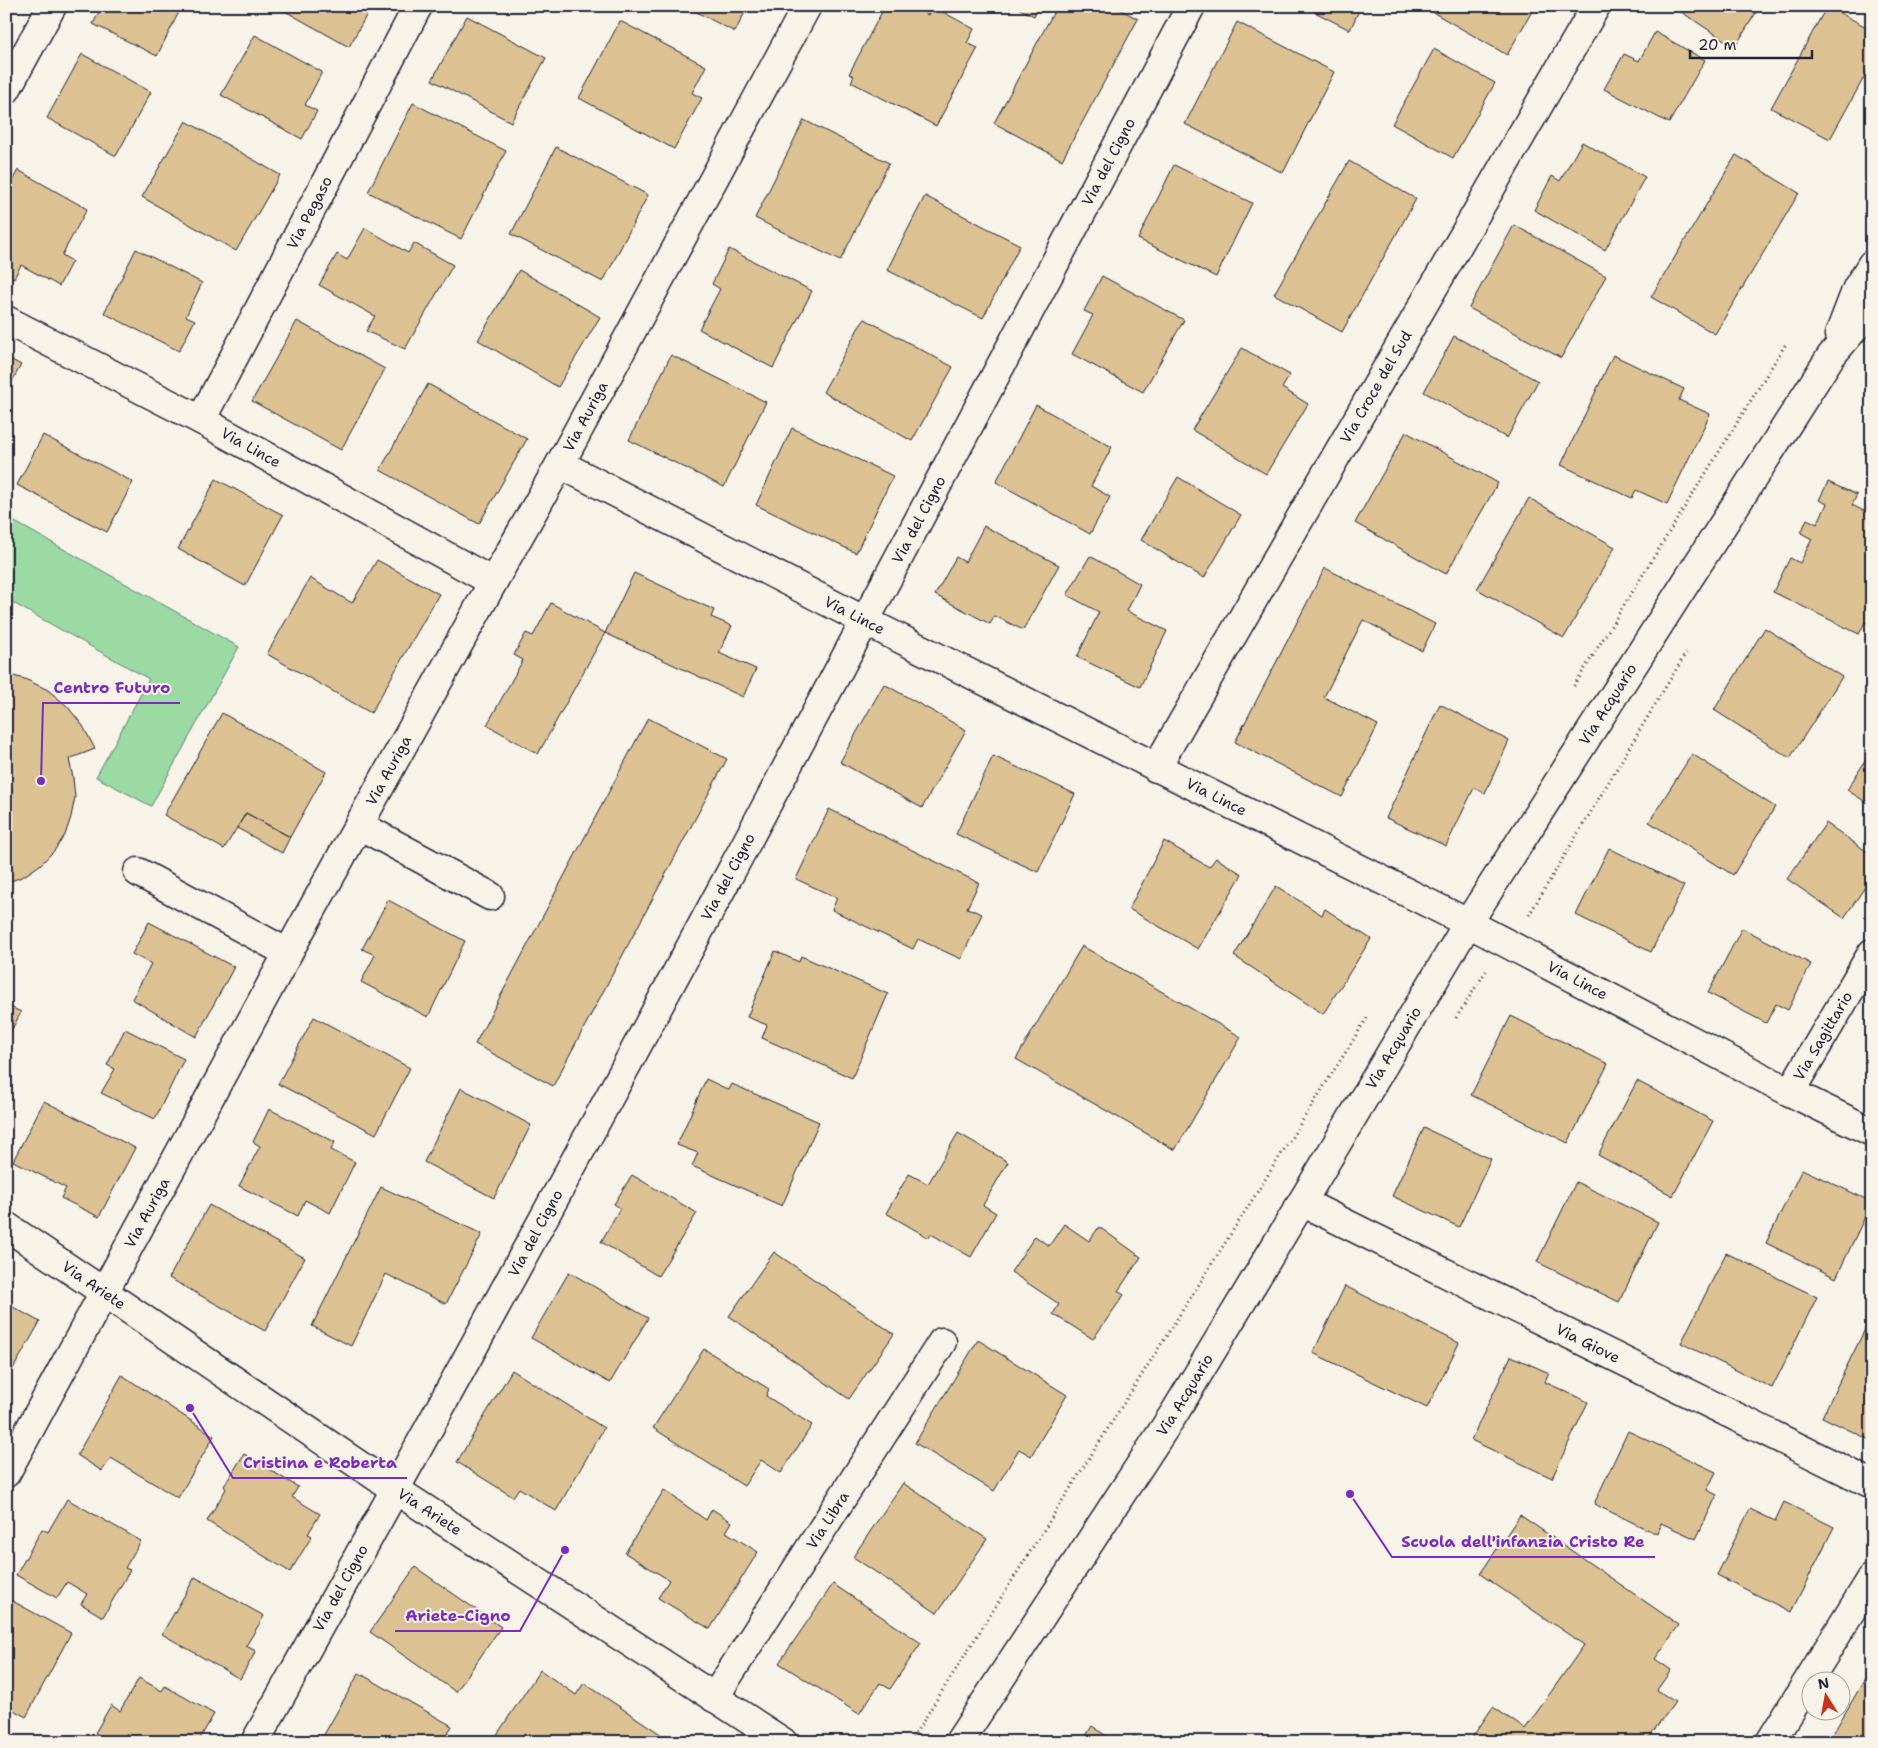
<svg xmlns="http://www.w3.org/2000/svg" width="1878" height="1748" font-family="'Shantell Sans',sans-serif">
  <rect width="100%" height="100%" fill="#f7f3e8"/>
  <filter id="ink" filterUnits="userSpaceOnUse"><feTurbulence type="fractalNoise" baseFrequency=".02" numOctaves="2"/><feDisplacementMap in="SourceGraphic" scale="10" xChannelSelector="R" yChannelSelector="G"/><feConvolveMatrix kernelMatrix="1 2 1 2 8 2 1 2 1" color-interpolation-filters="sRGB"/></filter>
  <g filter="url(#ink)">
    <path fill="#9bdaa3" stroke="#5e7e6f" d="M6 517 239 647 151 806 96 777 149 679 6 599Z"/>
    <path fill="#dcc292" stroke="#22223b" d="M102 6H182L157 56 93 24Z
      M276 6H361L359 10 367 14 349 47Z
      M685 6H748L735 32Z
      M885 6H912L928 15 932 6 974 29 967 43 978 48 936 126 851 82 854 76 849 74Z
      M1014 6H1039L1034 16Z
      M1057 6H1114L1138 19 1062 160 994 123Z
      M1303 6H1361L1350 30Z
      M1422 6H1535L1507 55Z
      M1672 6H1760L1735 47Z
      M1827 6 1872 30V63L1830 139 1771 108Z
      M467 16 546 58 511 122 432 80Z
      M620 21 706 66 692 93 702 98 674 149 579 98Z
      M1237 22 1334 72 1283 173 1185 124Z
      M1655 32 1705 60 1669 123 1604 89 1624 54 1639 61Z
      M255 35 322 72 305 105 317 111 302 139 221 95Z
      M1434 49 1495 83 1453 158 1392 124Z
      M82 54 151 92 116 156 47 118Z
      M413 103 506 151 461 239 368 192Z
      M804 120 889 163 840 261 755 218Z
      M186 121 280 175 236 251 142 197Z
      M1582 142 1645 177 1605 250 1534 210 1552 176 1560 181Z
      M556 147 648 195 603 282 511 234Z
      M1736 155 1799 193 1715 334 1651 297Z
      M1349 161 1416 199 1342 332 1274 294Z
      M1174 165 1252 203 1216 277 1138 239Z
      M18 170 87 209 62 255 72 261 59 286 21 265 14 278 6 274V192Z
      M925 196 1020 245 983 318 887 270Z
      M1514 225 1606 276 1561 358 1469 308Z
      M365 228 408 253 414 243 453 265 405 349 366 331 375 316 319 285 337 254 347 260Z
      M136 249 202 283 186 316 195 320 179 351 104 313Z
      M729 249 812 291 773 368 699 329 720 289 712 284Z
      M519 270 600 317 558 387 478 340Z
      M1102 276 1184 320 1143 392 1072 354 1093 315 1084 311Z
      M865 319 953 367 912 441 823 392 859 327Z
      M297 321 385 369 341 450 252 401Z
      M1454 336 1538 381 1507 438 1424 392Z
      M1242 348 1290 375 1282 388 1308 404 1266 474 1192 430Z
      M671 355 766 402 724 487 629 440Z
      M1613 355 1684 389 1679 400 1710 414 1667 504 1636 490 1632 498 1561 465Z
      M6 357 21 365 6 392Z
      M428 384 527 439 479 524 380 470Z
      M1036 405 1112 447 1091 486 1110 497 1090 534 996 482Z
      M792 428 893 476 856 553 756 505Z
      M1406 432 1498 483 1446 574 1355 523Z
      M43 435 133 482 107 532 17 485Z
      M1178 477 1241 515 1204 578 1141 540Z
      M216 479 283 515 245 586 178 549Z
      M1828 482 1857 495 1852 505 1872 515V626L1865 622 1859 634 1773 592 1790 558 1800 563 1812 539 1801 533 1807 519 1817 524 1827 504 1819 500Z
      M1529 498 1615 547 1564 638 1477 589Z
      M984 526 1059 565 1023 630 995 616 990 624 935 595 956 557 965 562Z
      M1090 556 1140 584 1127 611 1167 631 1140 687 1077 657 1099 612 1067 595Z
      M377 560 439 594 371 713 267 654 310 578 352 603Z
      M1325 568 1435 624 1422 651 1363 620 1324 697 1378 725 1342 797 1235 742Z
      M634 573 714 610 711 617 732 626 719 653 756 669 743 697 605 633Z
      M551 603 605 633 538 754 487 725 523 660 514 655 526 633 533 636Z
      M1765 628 1842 677 1790 758 1714 710Z
      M6 674 25 679 48 690 67 706 83 726 95 749 69 759 73 778 75 797 71 817 65 835 54 851 40 865 24 876 6 883V809L10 802 12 790 6 775Z
      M884 684 966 730 922 808 840 762Z
      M1440 704 1509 741 1485 793 1474 788 1446 846 1386 818Z
      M222 713 326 772 290 837 246 813 224 849 164 815Z
      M648 718 727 759 553 1086 475 1044Z
      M1872 750V806L1847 790Z
      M1692 754 1775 807 1733 875 1649 822Z
      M993 756 1075 794 1038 872 956 834Z
      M829 809 979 883 967 908 982 914 961 959 918 939 913 949 832 910 837 898 796 879Z
      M246 813 290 837 282 853 237 828Z
      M1826 823 1872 855V877L1844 918 1787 879Z
      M1164 841 1209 867 1216 858 1242 874 1198 949 1129 909Z
      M1609 848 1684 886 1651 952 1576 915Z
      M1276 886 1322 915 1325 909 1371 939 1323 1014 1234 956Z
      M388 900 465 941 428 1017 361 982 375 955 362 949Z
      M149 922 234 967 196 1037 132 999 151 964 132 954Z
      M1742 928 1811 964 1788 1010 1776 1004 1766 1023 1708 993Z
      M1082 946 1241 1037 1175 1150 1016 1059Z
      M775 951 799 962 801 956 888 994 852 1078 762 1038 767 1025 747 1017Z
      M6 1005 21 1012 6 1041Z
      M1511 1016 1608 1064 1568 1143 1471 1095Z
      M314 1017 410 1068 376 1134 278 1084Z
      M125 1029 184 1059 155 1119 101 1093 115 1069 107 1065Z
      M1872 1061V1074L1867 1072Z
      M706 1079 729 1090 732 1084 819 1122 782 1206 692 1166 698 1153 677 1145Z
      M1637 1081 1713 1121 1673 1196 1598 1155Z
      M461 1088 531 1125 494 1198 424 1162Z
      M44 1101 135 1148 99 1217 61 1198 66 1188 13 1161Z
      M269 1109 335 1142 331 1150 355 1162 330 1213 305 1200 298 1216 239 1186 260 1146 253 1142Z
      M1424 1128 1491 1159 1459 1227 1392 1196Z
      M958 1133 1008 1162 983 1205 996 1213 971 1257 931 1234 929 1238 886 1213 909 1174 928 1184Z
      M1802 1169 1872 1202 1836 1278 1766 1243Z
      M632 1175 697 1213 658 1276 601 1242 620 1208 614 1204Z
      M1576 1182 1658 1222 1619 1302 1537 1262Z
      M381 1187 482 1234 446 1304 386 1274 351 1346 312 1326Z
      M209 1205 305 1258 265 1331 169 1278Z
      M1064 1224 1089 1241 1099 1227 1141 1257 1118 1291 1124 1295 1093 1339 1053 1314 1059 1304 1011 1272 1035 1236 1049 1246Z
      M774 1252 894 1334 849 1399 729 1316Z
      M1726 1253 1817 1297 1772 1388 1681 1343Z
      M569 1272 648 1318 610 1383 531 1338Z
      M1345 1286 1459 1343 1427 1408 1313 1353Z
      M6 1303 40 1322 6 1381Z
      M1866 1327 1872 1330V1441L1822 1417Z
      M978 1340 1067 1395 1031 1456 1019 1449 994 1491 915 1443Z
      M704 1349 769 1389 766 1396 812 1425 781 1473 761 1460 744 1486 653 1428Z
      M1511 1356 1549 1373 1545 1382 1588 1402 1552 1478 1471 1440Z
      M512 1370 604 1428 556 1511 519 1488 513 1497 457 1462Z
      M122 1375 214 1436 178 1498 111 1458 102 1471 77 1455Z
      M1628 1431 1716 1472 1707 1490 1717 1495 1696 1539 1661 1523 1657 1534 1594 1504Z
      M244 1454 298 1487 292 1497 320 1514 308 1534 312 1536 290 1572 207 1521 226 1489 224 1486Z
      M903 1483 987 1539 937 1613 853 1557Z
      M664 1490 706 1520 712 1509 732 1522 726 1532 758 1552 710 1629 658 1598 669 1580 625 1553Z
      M67 1499 141 1541 125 1568 130 1570 103 1617 81 1604 87 1594 67 1582 57 1598 16 1575 42 1529 48 1532Z
      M1784 1502 1834 1527 1791 1612 1717 1575 1750 1509 1775 1521Z
      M1520 1515 1679 1625 1655 1659 1671 1670 1657 1690 1675 1702 1646 1742H1469L1493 1707 1525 1729 1584 1645 1480 1574Z
      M415 1567 501 1627 456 1692 370 1632Z
      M195 1577 264 1616 246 1646 256 1651 240 1679 162 1634Z
      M833 1584 921 1643 890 1689 880 1683 859 1714 779 1663Z
      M7 1598 71 1633 26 1717 6 1706Z
      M540 1670 576 1695 584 1683 662 1735 658 1742H492Z
      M359 1673 452 1726 442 1742H324L321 1740Z
      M139 1678 162 1691 165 1686 214 1714 198 1742H112L95 1733 111 1705 120 1711Z
      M1865 1679 1872 1683V1742H1839L1831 1737Z
      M1092 1726 1115 1742H1082Z
      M1134 1735 1144 1742H1130Z"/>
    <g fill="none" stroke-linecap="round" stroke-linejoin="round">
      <g stroke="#22223b" stroke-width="31">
        <g id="street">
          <path d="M6 90 52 6"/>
          <path id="s1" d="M6 320 201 420 493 582"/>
          <path d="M1839 335 1857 288 1872 264"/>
          <path id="s2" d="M201 420 418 6"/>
          <path id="s3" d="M560 464 865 621 1468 923 1790 1092 1872 1132"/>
          <path id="s4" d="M1156 768 1596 6"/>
          <path d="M359 825 490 896"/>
          <path d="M138 872 288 953"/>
          <path id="s5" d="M1790 1092 1872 953"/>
          <path id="s6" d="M1302 1202 1872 1484"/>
          <path id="s7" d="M6 1226 396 1490 783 1742"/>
          <path id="s8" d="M6 1473 288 953 493 582 560 464 807 6"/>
          <path id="s9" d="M714 1698 942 1342"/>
          <path id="s10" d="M255 1742C576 1168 884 587 1191 6"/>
          <path id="s11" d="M959 1742 1175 1412 1302 1202 1468 923 1831 356 1872 308"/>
          <path d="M1770 1742 1872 1578"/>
        </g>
      </g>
      <path stroke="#22223b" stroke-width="3" stroke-dasharray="1 4" stroke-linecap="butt" d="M1574 686 1787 342
        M1529 915 1686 653
        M1456 1018 1486 971
        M910 1742 1369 1015"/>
      <use href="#street" stroke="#f7f3e8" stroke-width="28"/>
    </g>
  </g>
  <g text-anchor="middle" stroke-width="4" stroke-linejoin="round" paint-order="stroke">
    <g font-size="15" fill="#22223b" stroke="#f7f3e8">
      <text dy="5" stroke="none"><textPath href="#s10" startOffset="1796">Via del Cigno</textPath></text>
      <text dy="5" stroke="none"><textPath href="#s2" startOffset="234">Via Pegaso</textPath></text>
      <text dy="5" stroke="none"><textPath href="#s4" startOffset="440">Via Croce del Sud</textPath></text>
      <text dy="5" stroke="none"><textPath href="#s8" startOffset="1205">Via Auriga</textPath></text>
      <text dy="5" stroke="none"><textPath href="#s1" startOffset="276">Via Lince</textPath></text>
      <text dy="5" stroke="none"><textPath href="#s10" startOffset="1391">Via del Cigno</textPath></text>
      <text dy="5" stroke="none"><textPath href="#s3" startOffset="331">Via Lince</textPath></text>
      <text dy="5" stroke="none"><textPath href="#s11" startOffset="1224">Via Acquario</textPath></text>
      <text dy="5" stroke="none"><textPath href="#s8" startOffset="800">Via Auriga</textPath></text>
      <text dy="5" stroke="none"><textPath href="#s3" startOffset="736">Via Lince</textPath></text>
      <text dy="5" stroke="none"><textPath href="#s10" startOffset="986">Via del Cigno</textPath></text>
      <text dy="5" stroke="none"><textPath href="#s3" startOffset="1141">Via Lince</textPath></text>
      <text dy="5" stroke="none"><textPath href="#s5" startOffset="65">Via Sagittario</textPath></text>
      <text dy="5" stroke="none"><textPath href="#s11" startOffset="819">Via Acquario</textPath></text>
      <text dy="5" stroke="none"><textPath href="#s8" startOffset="296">Via Auriga</textPath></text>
      <text dy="5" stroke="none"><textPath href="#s10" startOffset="581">Via del Cigno</textPath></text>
      <text dy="5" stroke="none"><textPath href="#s7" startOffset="106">Via Ariete</textPath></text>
      <text dy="5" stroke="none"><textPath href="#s6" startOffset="319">Via Giove</textPath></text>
      <text dy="5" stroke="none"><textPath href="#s11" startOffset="414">Via Acquario</textPath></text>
      <text dy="5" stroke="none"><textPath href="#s7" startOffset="511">Via Ariete</textPath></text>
      <text dy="5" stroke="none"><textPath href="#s9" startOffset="211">Via Libra</textPath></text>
      <text dy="5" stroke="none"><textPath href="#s10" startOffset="176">Via del Cigno</textPath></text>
    </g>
  </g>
  <path fill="none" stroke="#7b2cbf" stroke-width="2" d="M41 781L43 703H180M190 1408L233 1478H407M1350 1494L1392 1557H1655M565 1550L520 1631H395"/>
  <g fill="#7b2cbf" stroke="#f7f3e8" stroke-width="2">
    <circle cx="41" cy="781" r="5"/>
    <circle cx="190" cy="1408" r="5"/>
    <circle cx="1350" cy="1494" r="5"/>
    <circle cx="565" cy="1550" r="5"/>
  </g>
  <g font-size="16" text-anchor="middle" font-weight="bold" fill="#7b2cbf" stroke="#f7f3e8" stroke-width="4" stroke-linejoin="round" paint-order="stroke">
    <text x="112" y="693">Centro Futuro</text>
    <text x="320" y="1468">Cristina e Roberta</text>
    <text x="1523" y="1547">Scuola dell'infanzia Cristo Re</text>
    <text x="458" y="1621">Ariete-Cigno</text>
  </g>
  <rect width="1878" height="1748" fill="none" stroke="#f7f3e8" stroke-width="25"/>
  <rect x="12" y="12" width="1853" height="1723" fill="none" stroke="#22223b" stroke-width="2" filter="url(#ink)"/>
  <g transform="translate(1826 1696) rotate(349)"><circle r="24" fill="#f7f3e8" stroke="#a29fa3"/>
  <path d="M0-4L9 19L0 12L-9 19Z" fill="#c8321e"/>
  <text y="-8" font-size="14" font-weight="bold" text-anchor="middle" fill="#22223b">N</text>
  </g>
  <path d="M1690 50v8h122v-8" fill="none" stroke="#22223b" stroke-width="2.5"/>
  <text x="1698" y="50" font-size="15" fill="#22223b" stroke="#f7f3e8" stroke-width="4" paint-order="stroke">20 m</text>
</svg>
